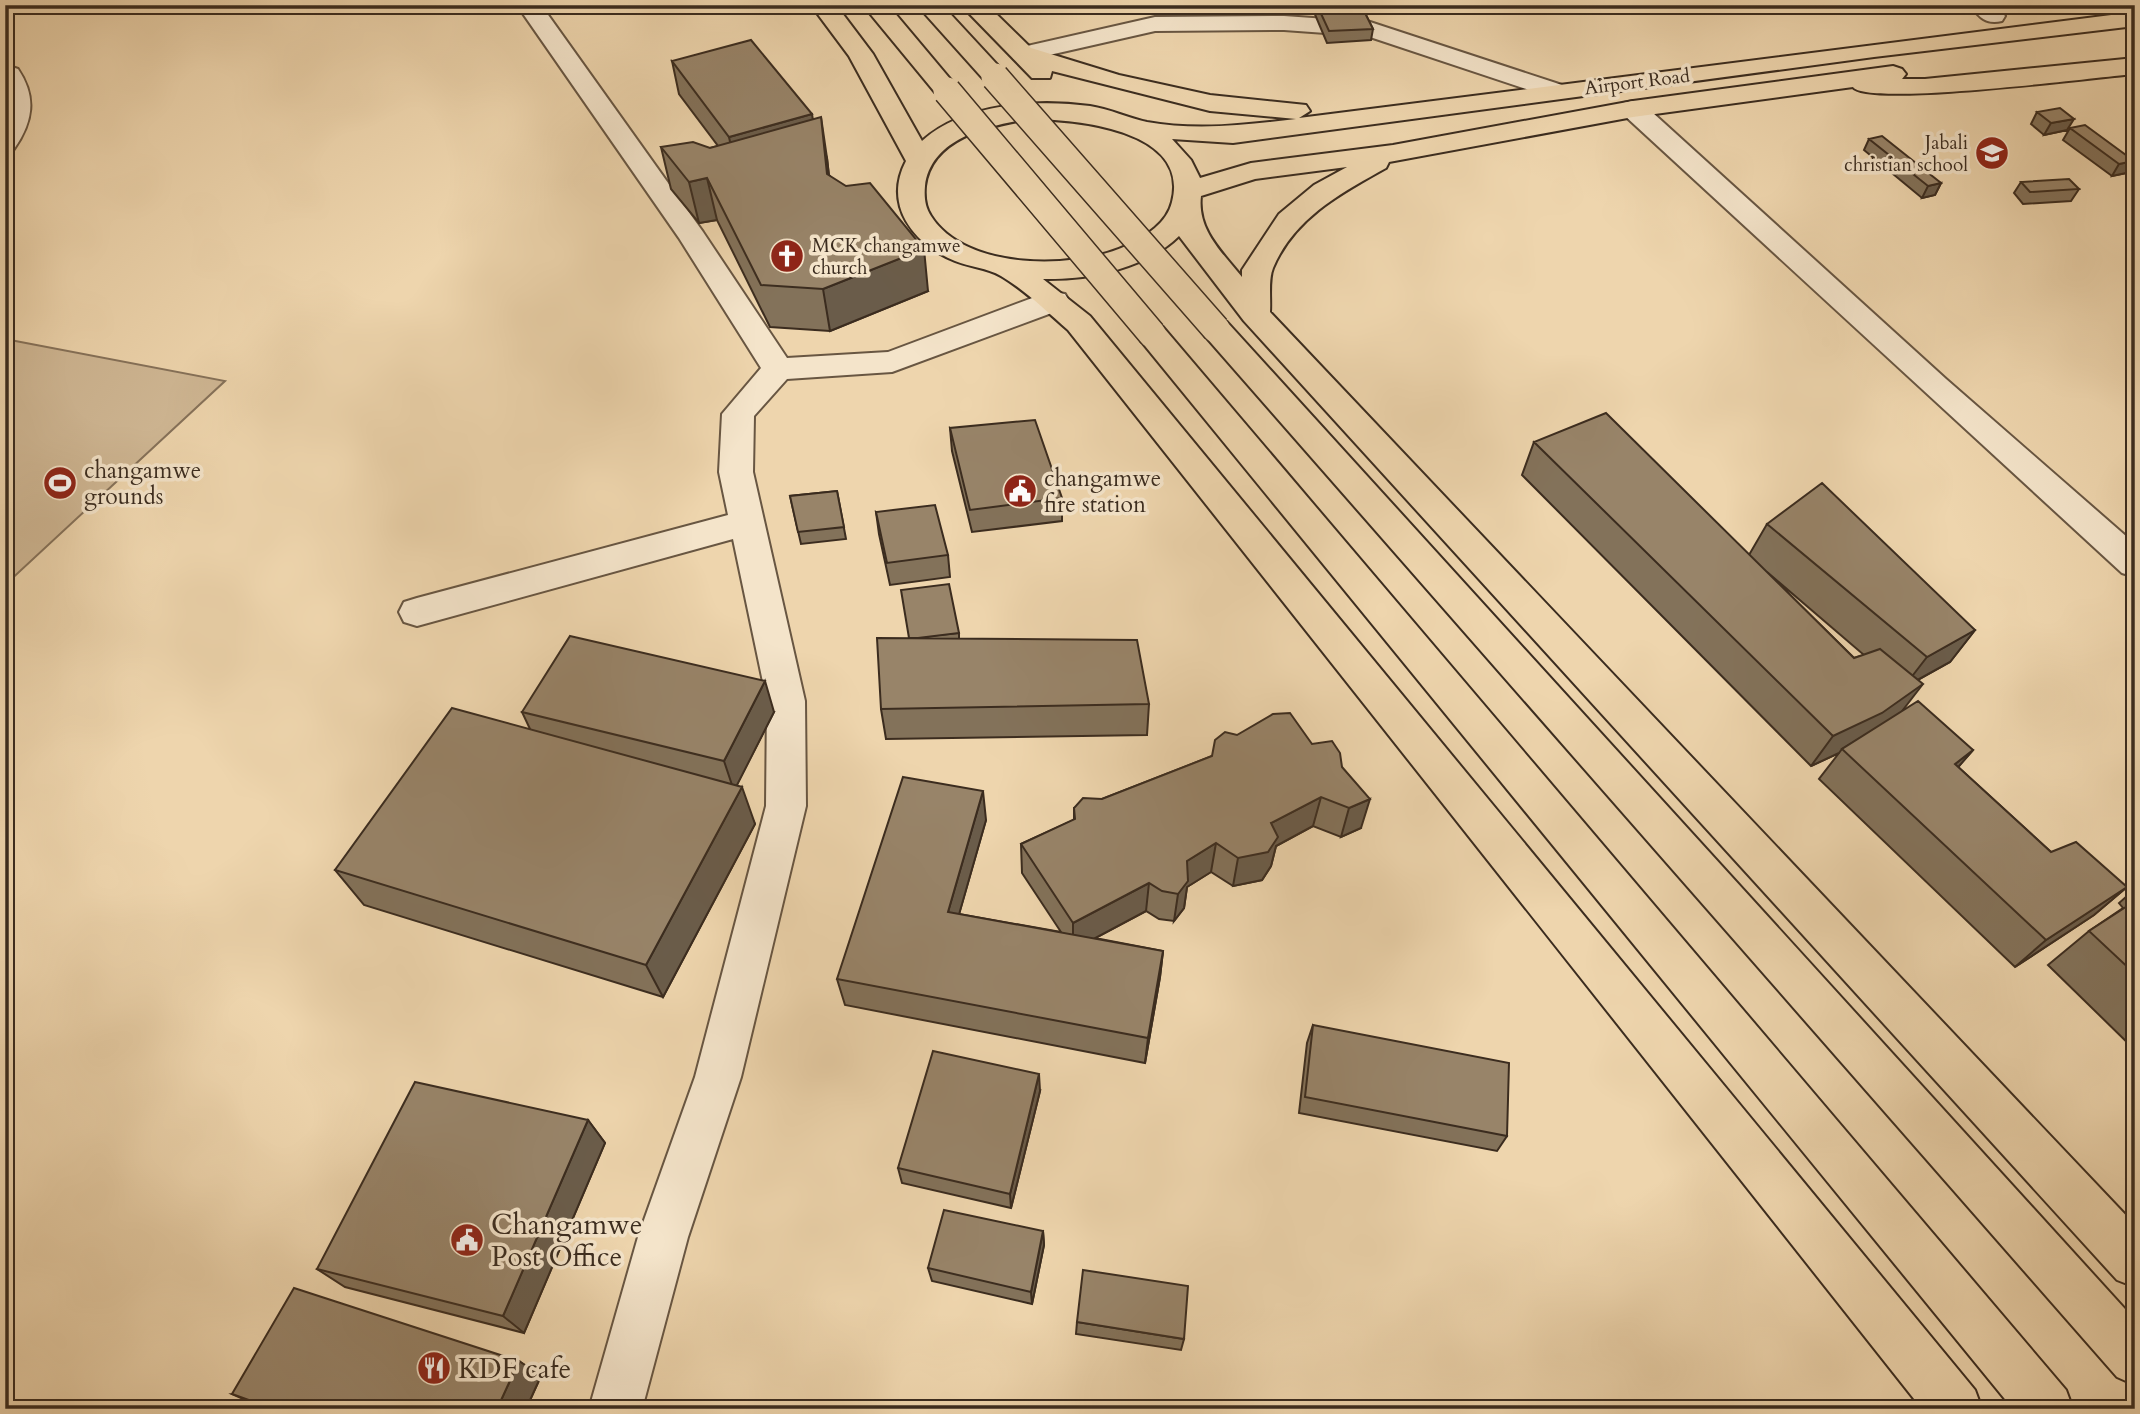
<svg xmlns="http://www.w3.org/2000/svg" width="2140" height="1414" font-family="Cardo,serif">
  <rect width="100%" height="100%" fill="#eed5ad"/>
  <filter id="stains"><feTurbulence type="fractalNoise" baseFrequency=".00286" numOctaves="4"/><feColorMatrix values="0 0 0 0 .2 0 0 0 0 .09 0 0 0 0 .02 0 0 0 .5 -.17"/></filter>
  <radialGradient id="worn" r=".72"><stop offset=".6" stop-color="#630" stop-opacity="0"/><stop offset="1" stop-color="#630" stop-opacity=".3"/></radialGradient>
  <path fill="#d0b895" stroke="#86725a" stroke-width="2" d="M5 339 225 381 5 585Z"/>
  <g fill="none" stroke-linecap="round" stroke-linejoin="round">
    <g stroke="#685642" stroke-width="4">
      <path id="minor" d="M517 5H541L703 232 787 358 888 352 1043 294 1054 292 1065 294 1069 301 1065 308 892 372 787 379 754 416 753 472 805 701 806 806 741 1077 688 1237 642 1409H589L638 1237 695 1077 766 806 767 701 733 539 417 626 404 622 399 612 404 602 417 598 728 515 719 472 722 414 761 368 679 238Z
        M1970 5H1996L2005 16 2002 21C1986 25 1979 17 1970 5Z
        M1284 16 1370 22 1565 86 1569 91 1565 96H1547L1367 36 1284 30 1155 31 1023 61 1014 59 1011 54 1014 49 1155 17Z
        M9 66 18 69C37 97 33 122 14 149L5 151V67Z
        M1633 101 1642 103 1946 379 2135 544V577L2122 573 1624 115 1620 109 1624 103Z"/>
    </g>
    <g stroke="#3b2c1f" stroke-width="4">
      <path id="major" d="M811 5H836L873 54 922 141C964 103 1037 99 1090 106 1110 109 1128 118 1147 122 1196 131 1247 125 1296 119L1210 111 1052 71 1050 78H1032L961 5H987L1031 48 1119 75 1210 95 1306 105 1310 111 1299 118 2135 12V26L1874 57 1233 143 1172 139 1191 160 1200 178 1251 163 1393 145 1633 101 1893 66 1902 69 1906 74 1902 79H1925L2135 58V74C2098 77 1867 107 1853 87L1633 117 1389 162 1386 168C1341 193 1294 218 1273 268 1268 280 1271 299 1270 312L2135 1225V1287L2117 1280 1244 321 1179 236C1145 269 1089 280 1043 279L1090 316 1975 1390 1982 1409H1922L1068 330C1047 312 1025 290 1001 276 988 268 969 267 955 261 913 244 883 205 906 161L849 56ZM1028 119C1074 119 1191 129 1172 202 1167 223 1146 236 1128 245 1076 270 966 271 931 216 925 207 924 197 925 186 931 138 988 126 1028 119ZM1347 167 1314 185 1279 214 1242 270V277C1222 252 1197 230 1201 196L1255 179Z
        M863 5H888L956 86 960 91 956 96H938Z
        M917 5H942L1004 72 1008 77 1004 82H986Z
        M1216 319 1227 322 2135 1320V1385L2117 1377 1205 336 1201 329 1205 322Z
        M1152 324 1163 327 2066 1390 2073 1409H2013L1141 341 1137 334 1141 327Z"/>
    </g>
    <use href="#minor" fill="#f4e4ca" fill-rule="evenodd"/>
    <use href="#major" fill="#eed5ad" fill-rule="evenodd"/>
    <g stroke="#3b2c1f" stroke-width="30" stroke-linecap="butt">
      <path id="major-bridge" d="M995 77 1216 329
        M947 91 1152 334"/>
    </g>
    <use href="#major-bridge" stroke="#eed5ad" stroke-width="27"/>
  </g>
  <path fill="#83725a" stroke="#3b2c1f" stroke-width="2" fill-rule="evenodd" d="M1311 5H1361L1373 29 1371 40 1327 43Z
    M1537 5H1557L1554 10Z
    M1697 5H1739L1737 9 1701 11Z
    M1745 5H1810L1749 9Z
    M672 61 813 119 827 158 829 175 928 291 830 331 770 327 717 220 699 223 671 189 661 147 710 148 718 146 679 94Z
    M2037 112 2067 130 2044 135 2031 124Z
    M2070 128 2134 161 2126 173 2112 176 2063 140Z
    M1869 139 1941 183 1935 195 1922 198 1864 150Z
    M2021 182 2079 189 2071 201 2023 204 2014 193Z
    M950 428 1062 498V521L972 532 952 451Z
    M1534 442 1749 555 1767 524 1975 630 1950 662 1918 680 1901 712 1973 750 1958 767 2051 852 2127 887 2094 915 2015 967 1819 779 1839 753 1811 766 1522 475ZM1767 572 1864 655 1854 658Z
    M837 491 846 539 801 544 790 496Z
    M876 512 948 555 950 577 890 585 879 534Z
    M959 633V639L1149 704 1147 735 886 739 881 709 909 638Z
    M522 712H774L736 786 755 824 663 997 364 905 335 870 530 729Z
    M1237 735 1312 744 1342 767 1361 828 1341 837 1313 826 1276 846 1271 866 1262 880 1233 886 1211 872 1187 887 1184 908 1174 921 1159 919 1146 911 1095 938 1163 951 1160 977 1145 1063 845 1005 837 979 986 820 959 914 1061 932 1022 873 1021 844 1074 820V808L1102 799 1212 756Z
    M2135 889V1050L2048 965 2089 931 2123 908 2119 903Z
    M1313 1025 1507 1136 1497 1151 1299 1113 1307 1043Z
    M1040 1091 1011 1208 902 1183 898 1168Z
    M588 1120 605 1143 524 1333 345 1287 317 1269Z
    M1043 1231 1044 1245 1032 1304 932 1281 928 1268Z
    M1077 1322 1184 1339 1181 1350 1076 1334Z
    M519 1361 541 1376 526 1409H266L232 1394Z"/>
  <path fill="#6a5c4a" stroke="#3b2c1f" stroke-width="2" d="M812 114 817 146 736 170 729 137Z
    M821 117 827 158 833 215 827 174Z
    M2074 119 2067 130 2044 135 2051 123Z
    M2134 161 2126 173 2112 176 2119 164Z
    M707 178 717 220 699 223 689 182Z
    M1941 183 1935 195 1922 198 1928 186Z
    M924 249 928 291 830 331 823 289Z
    M1975 630 1950 662 1903 688 1927 657Z
    M765 681 774 712 734 791 724 761Z
    M1923 684 1899 715 1842 749 1839 753 1811 766 1833 736Z
    M1973 750 1947 780 1955 764Z
    M742 787 755 824 663 997 646 965Z
    M983 791 986 820 952 939 948 912Z
    M1321 797 1313 826 1276 846 1271 866 1262 880 1233 886 1238 858 1271 823Z
    M1370 799 1361 828 1341 837 1349 808Z
    M1216 843 1211 872 1187 887 1184 908 1174 921 1178 894 1187 861Z
    M1149 883 1146 911 1073 950V923Z
    M2127 887 2094 915 2015 967 2046 940Z
    M1163 951 1160 977 1145 1063 1148 1038Z
    M1039 1074 1040 1091 1011 1208 1010 1194Z
    M588 1120 605 1143 524 1333 503 1316Z
    M1043 1231 1044 1245 1032 1304 1031 1292Z
    M519 1361 541 1376 526 1409H497Z"/>
  <path fill="#988469" stroke="#3b2c1f" stroke-width="2" d="M1317 5H1361L1373 29 1329 31Z
    M751 40 812 114 729 137 672 61Z
    M2060 108 2074 119 2051 123 2037 112Z
    M821 117 827 174 846 186 870 183 924 249 823 289 761 285 707 178 689 182 661 147 693 142 710 148Z
    M2085 125 2134 161 2119 164 2070 128Z
    M1882 136 1941 183 1928 186 1869 139Z
    M2069 179 2079 189 2030 192 2021 182Z
    M1606 413 1854 658 1880 649 1923 684 1882 713 1833 736 1534 442Z
    M1035 420 1062 498 970 510 950 428Z
    M1822 483 1975 630 1927 657 1767 524Z
    M837 491 844 527 798 532 790 496Z
    M935 505 948 555 887 563 876 512Z
    M949 584 959 633 918 638H909L901 590Z
    M570 636 765 681 724 761 522 712Z
    M877 638 1137 640 1149 704 881 709Z
    M1918 701 1973 750 1955 764 2051 852 2076 842 2127 887 2046 940 1842 749Z
    M452 708 742 787 646 965 335 870Z
    M1290 713 1312 744 1332 741 1340 753 1342 767 1370 799 1349 808 1321 797 1271 823 1278 837 1268 852 1238 858 1216 843 1187 861 1188 881 1178 894 1162 891 1149 883 1073 923 1021 844 1075 819 1074 808 1083 798 1102 799 1212 756 1215 740 1225 732 1237 735 1273 714Z
    M903 777 983 791 948 912 1163 951 1148 1038 837 979Z
    M2135 901V974L2089 931Z
    M1313 1025 1509 1063 1507 1136 1305 1097Z
    M933 1051 1039 1074 1010 1194 898 1168Z
    M415 1082 588 1120 503 1316 317 1269Z
    M944 1210 1043 1231 1031 1292 928 1268Z
    M1083 1270 1188 1286 1184 1339 1077 1322Z
    M294 1288 519 1361 497 1409H274L232 1394Z"/>
  <defs>
    <g id="school-disc" transform="scale(1.75)"><circle r="9.5" fill="#8f2418" stroke="#f4e4ca"/><path d="M0-5L7-2L0 1L-7-2ZM-4 1L0 2.5L4 1V4Q0 6-4 4Z" fill="#fff"/></g>
    <g id="church-disc" transform="scale(1.75)"><circle r="9.5" fill="#8f2418" stroke="#f4e4ca"/><path d="M-1.2-6h2.4v3.5h3.3v2.4h-3.3V6h-2.4V-.1h-3.3v-2.4h3.3Z" fill="#fff"/></g>
    <g id="stadium-disc" transform="scale(1.75)"><circle r="9.5" fill="#8f2418" stroke="#f4e4ca"/><path d="M0-5a6.5 5 0 1 0 0 10a6.5 5 0 1 0 0-10ZM-3.5-1.8h7v3.6h-7Z" fill="#fff"/></g>
    <g id="civic-disc" transform="scale(1.75)"><circle r="9.5" fill="#8f2418" stroke="#f4e4ca"/><path d="M-.6-6.5H3V-4.5H.6V-3L4-1V1h2V6H-6V1h2V-1L-.6-3ZM-1.2 2.5V6h2.4V2.5Z" fill="#fff"/></g>
    <g id="restaurant-disc" transform="scale(1.75)"><circle r="9.5" fill="#8f2418" stroke="#f4e4ca"/><path d="M-5-6h1v4h1v-4h1v4h1v-4h1v5L-1.5 .5V6h-2V.5L-5-1ZM5-6V6H3V1.5H1.5Q1.5-4 5-6Z" fill="#fff"/></g>
  </defs>
  <g fill-rule="evenodd">
    <use href="#school-disc" x="1992" y="153"/>
    <use href="#church-disc" x="787" y="256"/>
    <use href="#stadium-disc" x="60" y="483"/>
    <use href="#civic-disc" x="1020" y="491"/>
    <use href="#civic-disc" x="467" y="1240"/>
    <use href="#restaurant-disc" x="434" y="1368"/>
  </g>
  <g text-anchor="middle" stroke-width="7" stroke-linejoin="round" paint-order="stroke">
    <g font-size="19" fill="#3b2c1f" stroke="#f4e4ca">
      <text transform="translate(1637 81) rotate(-7)" y="7">Airport Road</text>
    </g>
    <g font-size="19" fill="#3b2c1f" stroke="#f4e4ca" text-anchor="end">
      <text x="1968" y="149">Jabali<tspan x="1968" dy="22">christian school</tspan></text>
      <text x="812" y="252" text-anchor="start">MCK changamwe<tspan x="812" dy="22">church</tspan></text>
    </g>
    <g font-size="23" fill="#3b2c1f" stroke="#f4e4ca" text-anchor="start">
      <text x="84" y="478">changamwe<tspan x="84" dy="26">grounds</tspan></text>
      <text x="1044" y="486">changamwe<tspan x="1044" dy="26">fire station</tspan></text>
    </g>
    <g font-size="28" fill="#3b2c1f" stroke="#f4e4ca" text-anchor="start">
      <text x="491" y="1234">Changamwe<tspan x="491" dy="32">Post Office</tspan></text>
      <text x="458" y="1378">KDF cafe</text>
    </g>
  </g>
  <rect width="2140" height="1414" fill="none" stroke="#eed5ad" stroke-width="28"/>
  <rect x="7" y="7" width="2126" height="1400" fill="none" stroke="#3b2c1f" stroke-width="3.5"/>
  <rect x="14" y="14" width="2112" height="1386" fill="none" stroke="#3b2c1f" stroke-width="2"/>
  <rect width="100%" height="100%" filter="url(#stains)"/>
  <rect width="100%" height="100%" fill="url(#worn)"/>
</svg>
